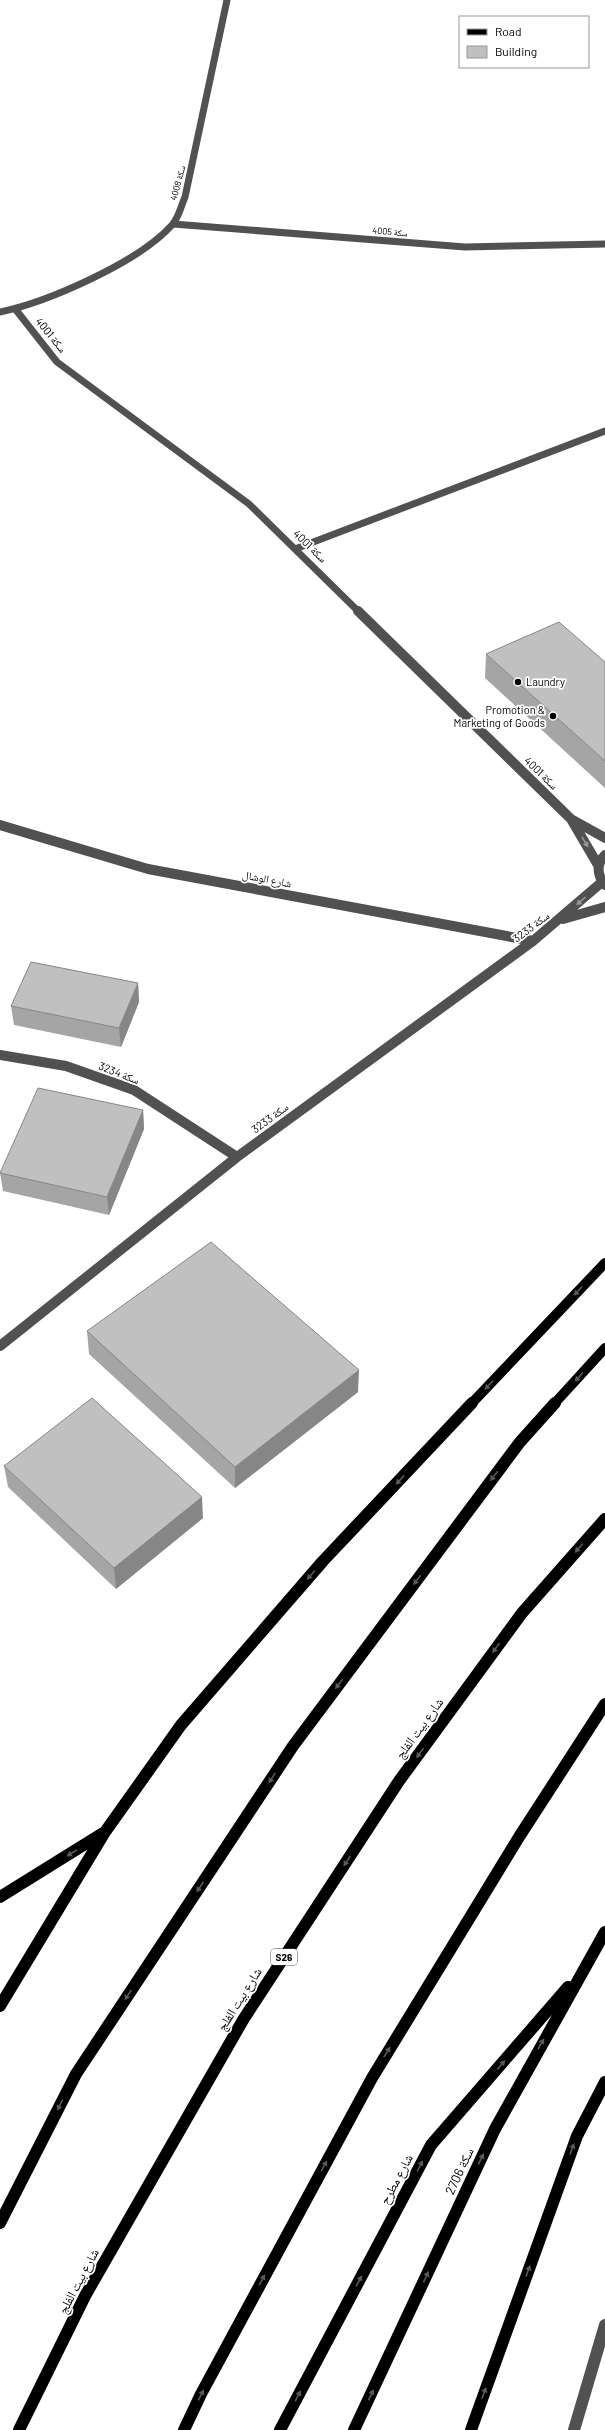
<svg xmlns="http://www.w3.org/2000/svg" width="605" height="2430" font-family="Barlow,'Noto Naskh Arabic',sans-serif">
  <rect width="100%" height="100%" fill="#fff"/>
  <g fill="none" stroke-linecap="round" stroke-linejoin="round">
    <path stroke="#515151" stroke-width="7" d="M173 224 465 247 605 244
      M16 310 57 362 249 504 359 612
      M0 312C48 302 139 262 172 225 179 217 181 206 185 197L227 0
      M295 549 605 431"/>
    <path stroke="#515151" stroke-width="10" d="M358 611 571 819 598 865
      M571 819 605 838
      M0 825 148 869 533 941
      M605 855C596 864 597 875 605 885
      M563 919 605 907
      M0 1055 66 1066 134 1090 237 1157
      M0 1346 237 1157 533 941 602 882"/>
    <path stroke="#515151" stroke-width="12" d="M574 2430 605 2325"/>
    <path stroke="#000" stroke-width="10" d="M471 1404 605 1263
      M554 1404 605 1348"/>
    <path stroke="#000" stroke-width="12" d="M0 1897 103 1833
      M0 2006 105 1832 181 1725 323 1561 472 1403
      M0 2223 76 2074 293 1746 520 1442 555 1403
      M19 2430 85 2296 243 2020 399 1781 522 1613 605 1519
      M184 2430 201 2394 372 2078 519 1837 605 1704
      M280 2430 431 2145 568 1987
      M354 2430 495 2129 605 1932
      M471 2430 577 2136 605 2082"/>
  </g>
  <path fill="#a5a5a5" d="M486 654 605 662V788L485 678Z
    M138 983 139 1002 121 1047 14 1025 11 1006Z
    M143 1110 144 1129 109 1215 3 1191 0 1173Z
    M87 1331 358 1392 235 1488 89 1354Z
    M4 1466 203 1518 116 1589 8 1487Z"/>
  <path fill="#868686" d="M138 983 139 1002 121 1047 119 1028Z
    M143 1110 144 1129 109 1215 107 1197Z
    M359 1370 358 1392 235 1488V1467Z
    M202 1497 203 1518 116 1589 114 1568Z"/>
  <path fill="#c0c0c0" stroke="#868686" d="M559 622 605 662V761L486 654Z
    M31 962 138 983 119 1028 11 1006Z
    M38 1088 143 1110 107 1197 0 1173Z
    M211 1242 359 1370 235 1467 87 1331Z
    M92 1398 202 1497 114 1568 4 1466Z"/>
  <defs><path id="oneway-solid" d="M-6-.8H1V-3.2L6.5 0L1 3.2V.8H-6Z"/></defs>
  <g fill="#979797">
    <use href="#oneway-solid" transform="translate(585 842) rotate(59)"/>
    <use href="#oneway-solid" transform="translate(581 901) rotate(138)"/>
  </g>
  <g fill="#595959">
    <use href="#oneway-solid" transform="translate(578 1291) rotate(133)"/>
    <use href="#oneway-solid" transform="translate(579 1377) rotate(132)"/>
    <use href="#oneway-solid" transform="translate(489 1385) rotate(133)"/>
    <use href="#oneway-solid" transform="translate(494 1476) rotate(127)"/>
    <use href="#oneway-solid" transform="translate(400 1480) rotate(133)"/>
    <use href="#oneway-solid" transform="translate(579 1548) rotate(131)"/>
    <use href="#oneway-solid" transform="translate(311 1575) rotate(131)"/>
    <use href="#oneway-solid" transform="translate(417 1580) rotate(127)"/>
    <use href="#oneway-solid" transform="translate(496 1648) rotate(126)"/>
    <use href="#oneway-solid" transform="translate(339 1684) rotate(127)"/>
    <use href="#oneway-solid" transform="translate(420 1753) rotate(126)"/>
    <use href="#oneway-solid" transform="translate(272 1778) rotate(124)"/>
    <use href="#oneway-solid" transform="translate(72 1853) rotate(148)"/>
    <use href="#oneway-solid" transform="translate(347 1861) rotate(123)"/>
    <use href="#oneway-solid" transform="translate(200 1887) rotate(124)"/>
    <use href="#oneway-solid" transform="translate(128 1995) rotate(124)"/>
    <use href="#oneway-solid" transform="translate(541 2044) rotate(-61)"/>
    <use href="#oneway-solid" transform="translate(387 2052) rotate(-58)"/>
    <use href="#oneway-solid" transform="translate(501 2065) rotate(-49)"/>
    <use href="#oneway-solid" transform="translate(60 2105) rotate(117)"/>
    <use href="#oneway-solid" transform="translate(572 2149) rotate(-70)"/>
    <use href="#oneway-solid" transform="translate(481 2159) rotate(-65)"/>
    <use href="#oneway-solid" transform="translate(324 2166) rotate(-62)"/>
    <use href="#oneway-solid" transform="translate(420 2166) rotate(-62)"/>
    <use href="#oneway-solid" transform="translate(528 2271) rotate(-70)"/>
    <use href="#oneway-solid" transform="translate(426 2277) rotate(-65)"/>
    <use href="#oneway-solid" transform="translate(262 2280) rotate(-62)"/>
    <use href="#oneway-solid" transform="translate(359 2281) rotate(-62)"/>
    <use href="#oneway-solid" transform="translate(484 2393) rotate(-70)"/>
    <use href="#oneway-solid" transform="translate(201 2395) rotate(-64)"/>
    <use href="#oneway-solid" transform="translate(371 2395) rotate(-65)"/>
    <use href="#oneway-solid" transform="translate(298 2396) rotate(-62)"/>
  </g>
  <g fill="#000" stroke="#fff" stroke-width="1.5">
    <circle cx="518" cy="682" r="4"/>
    <circle cx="553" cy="716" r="4"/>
  </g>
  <g text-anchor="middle" stroke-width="3.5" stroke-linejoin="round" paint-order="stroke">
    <g font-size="9" fill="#000" stroke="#fff">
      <text transform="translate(178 183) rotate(-75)" y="3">سكة 4008</text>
      <text transform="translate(390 232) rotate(5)" y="3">سكة 4005</text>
    </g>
    <rect fill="#fff" stroke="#4c4c4c" stroke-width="1" x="271" y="1949" width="26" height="16" rx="3"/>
    <g font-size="10" font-weight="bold" fill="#000">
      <text x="284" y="1961">S26</text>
    </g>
    <g font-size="11" fill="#000" stroke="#fff">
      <text transform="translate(51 335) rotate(51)" y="4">سكة 4001</text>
      <text transform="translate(310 546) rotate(44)" y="4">سكة 4001</text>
      <text transform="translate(541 773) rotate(44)" y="4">سكة 4001</text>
      <text transform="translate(267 879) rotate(11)" y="4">شارع الوشال</text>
      <text transform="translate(531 927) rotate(-37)" y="4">سكة 3233</text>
      <text transform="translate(119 1073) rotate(21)" y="4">سكة 3234</text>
      <text transform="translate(270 1118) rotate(-36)" y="4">سكة 3233</text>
    </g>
    <g font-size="11" fill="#000" stroke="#fff" text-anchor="start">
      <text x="526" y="686">Laundry</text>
      <text x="545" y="714" text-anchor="end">Promotion &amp;<tspan x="545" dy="13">Marketing of Goods</tspan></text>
    </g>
    <g font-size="13" fill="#000" stroke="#fff">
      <text transform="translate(419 1728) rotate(-54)" y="5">شارع بيت الفلج</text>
      <text transform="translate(239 1999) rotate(-58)" y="5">شارع بيت الفلج</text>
      <text transform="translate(459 2171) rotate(-65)" y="5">سكة 2706</text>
      <text transform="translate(396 2179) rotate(-62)" y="5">شارع مطرح</text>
      <text transform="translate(78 2281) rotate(-62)" y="5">شارع بيت الفلج</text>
    </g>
  </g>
  <rect x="459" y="16" width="130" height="52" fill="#ffffff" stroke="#999999"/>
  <rect x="467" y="29" width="20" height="6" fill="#000000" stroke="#999999"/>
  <text x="495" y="36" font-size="12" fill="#000000">Road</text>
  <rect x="467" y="46" width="20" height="12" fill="#c0c0c0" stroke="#999999"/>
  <text x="495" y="56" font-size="12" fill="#000000">Building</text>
</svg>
